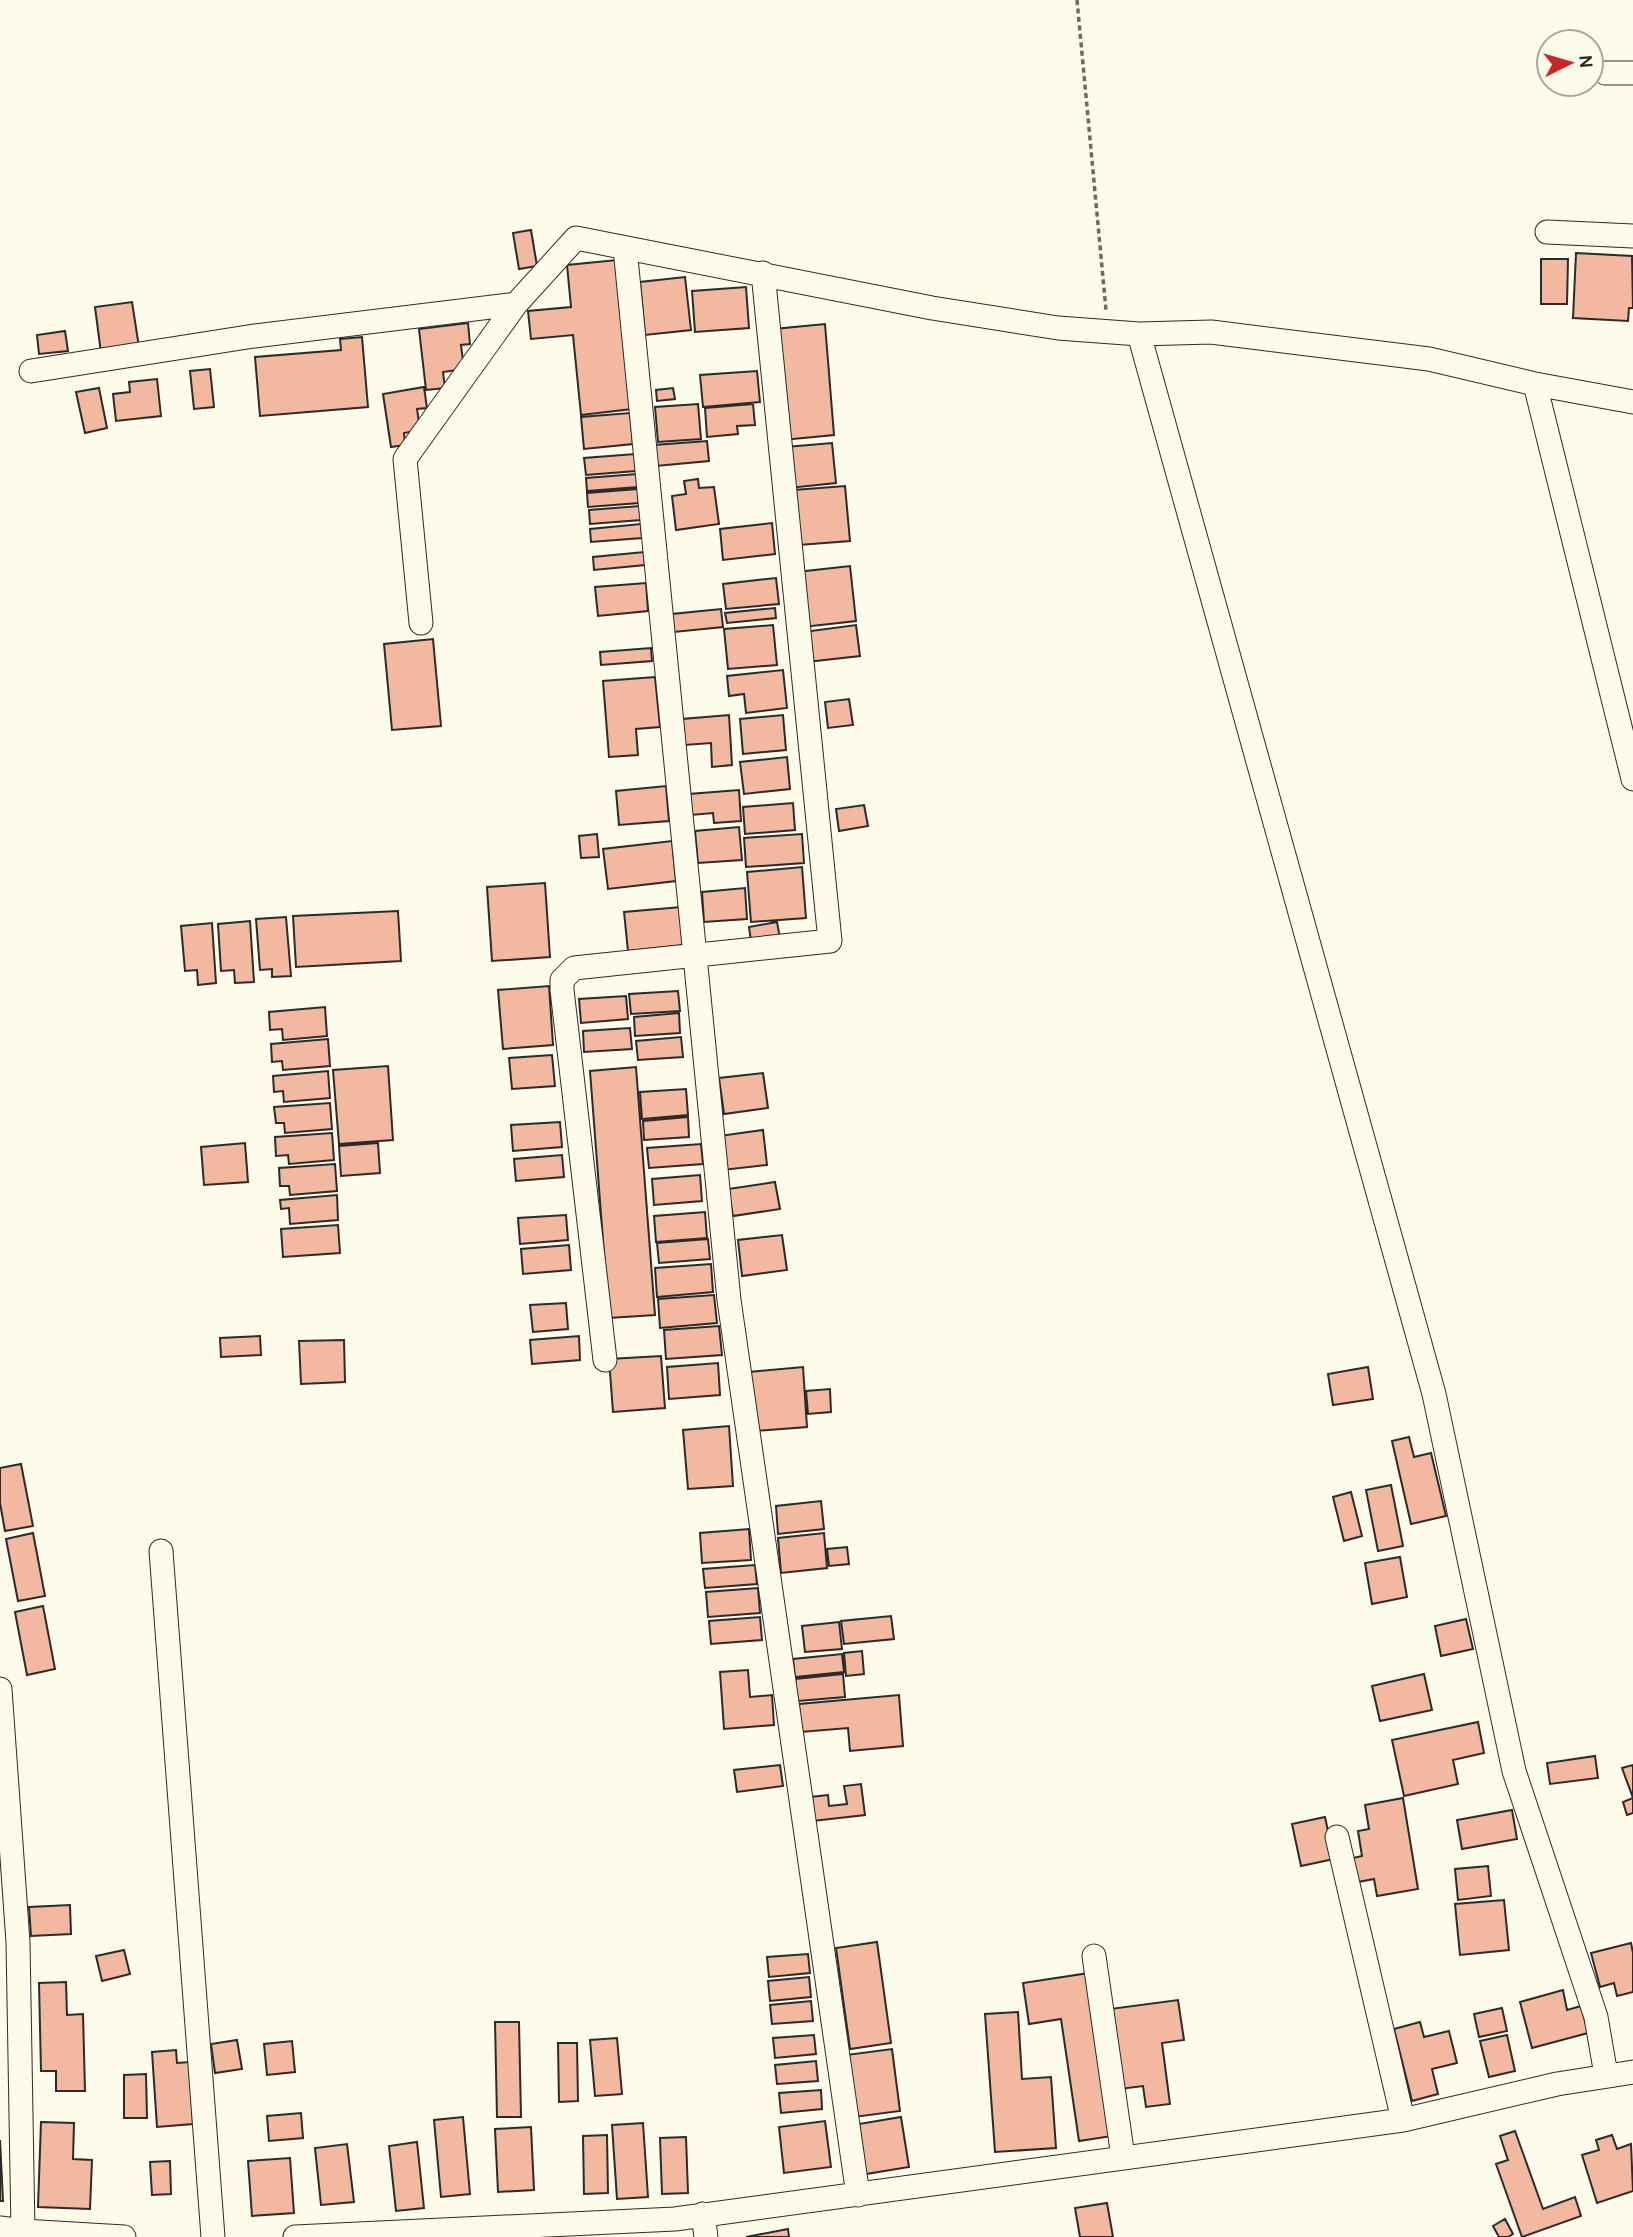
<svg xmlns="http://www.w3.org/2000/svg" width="1633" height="2237" font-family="Karla,sans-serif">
  <rect width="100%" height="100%" fill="#fdfbea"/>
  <path fill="#f2b8a0" stroke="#2b2b2b" stroke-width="2" d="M531 230 537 266 519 269 513 233Z
    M1576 253 1632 256 1633 308H1629L1628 321 1573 318Z
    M1541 259H1568L1567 304H1541Z
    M617 260 632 409 581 415 573 335 531 339 528 311 571 307 567 265Z
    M685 277 691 330 645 335 640 282Z
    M746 287 749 328 695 332 692 291Z
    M132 302 139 347 101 353 95 307Z
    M468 323 470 344 461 345 464 369 443 372 445 388 426 390 419 329Z
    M825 324 834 435 783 440 774 329Z
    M65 331 68 351 39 354 37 335Z
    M362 337 368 407 260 416 255 357 341 350 340 339Z
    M210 369 214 407 194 409 190 371Z
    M757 371 760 402 703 407 700 375Z
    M157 379 161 416 116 421 113 394 130 392 129 382Z
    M424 387 427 408 417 409 420 430 404 433 405 445 391 447 383 394Z
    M99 388 107 428 85 433 76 392Z
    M673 388 675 399 657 401 656 390Z
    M698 404 701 439 658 442 655 407Z
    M753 404 755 425 737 426 738 434 707 437 705 408Z
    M630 413 633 444 584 449 581 417Z
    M707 441 709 461 656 466 654 445Z
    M832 443 836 483 789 488 786 447Z
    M635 454 636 471 586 475 584 458Z
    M637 474 638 487 587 491 586 478Z
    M698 479 699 488 714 487 719 524 676 530 672 496 686 494 684 481Z
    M845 486 850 541 799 545 794 490Z
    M638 489 639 503 588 507 587 493Z
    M640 506 641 520 590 524 589 510Z
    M772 523 775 554 723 560 720 529Z
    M641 524 642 538 591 542 590 529Z
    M644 552 645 565 594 570 593 557Z
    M850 566 856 621 803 627 797 572Z
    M776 578 779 604 726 609 723 584Z
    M646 583 648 611 598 616 595 587Z
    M775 608 776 618 727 623 725 613Z
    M721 609 723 627 674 632 672 614Z
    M773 625 777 665 728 669 724 629Z
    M856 625 860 656 807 662 803 632Z
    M433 639 441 726 392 730 384 644Z
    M651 648 652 661 601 665 600 652Z
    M783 670 787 708 746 713 744 694 729 696 727 676Z
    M655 677 660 727 636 729 638 755 609 757 603 681Z
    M849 699 853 725 828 728 825 702Z
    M729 715 732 765 712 767 711 743 684 745 682 719Z
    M783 715 786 750 743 754 740 719Z
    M787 757 790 789 744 794 740 762Z
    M666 786 669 821 619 825 616 791Z
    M739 790 741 821 714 823 713 813 691 815 689 794Z
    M793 803 795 830 745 834 743 807Z
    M864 805 868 826 839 831 836 809Z
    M739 827 742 860 698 863 695 831Z
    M597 834 599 857 581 858 579 836Z
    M802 834 804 863 746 867 744 838Z
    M672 841 676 881 608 889 603 849Z
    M802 867 806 918 751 922 747 872Z
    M545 883 550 957 492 961 487 887Z
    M745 888 747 919 704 922 702 892Z
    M681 907 685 945 628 951 624 912Z
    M398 911 401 961 296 967 293 916Z
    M286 917 291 976 272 977V969L260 970 256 919Z
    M250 921 254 982 235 983 234 970 221 971 218 924Z
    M777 922 781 944 752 948 749 927Z
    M212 923 216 983 198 985 197 970 185 971 181 926Z
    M549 986 553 1045 503 1049 498 990Z
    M678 991 680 1011 631 1014 629 994Z
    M626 996 628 1019 581 1023 579 999Z
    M325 1007 327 1036 283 1040 282 1029 270 1030 269 1012Z
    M679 1013 680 1033 635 1036 634 1017Z
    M630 1028 632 1049 584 1052 583 1031Z
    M681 1037 683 1057 638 1060 636 1041Z
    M328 1039 330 1066 283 1070 282 1061 272 1062 271 1044Z
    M552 1055 555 1086 512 1089 509 1058Z
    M388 1066 393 1140 339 1144 333 1070Z
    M636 1067 655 1315 609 1318 590 1071Z
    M328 1071 330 1098 284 1102 283 1091 274 1092 273 1076Z
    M763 1073 768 1108 724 1114 719 1078Z
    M686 1089 688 1115 642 1119 640 1092Z
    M330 1103 332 1129 285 1133 284 1123H276L274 1107Z
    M688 1117 689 1137 644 1140 643 1121Z
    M560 1122 562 1147 513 1151 511 1125Z
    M763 1130 767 1165 723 1170 719 1136Z
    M332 1133 334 1160 289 1164 288 1155 276 1156 275 1137Z
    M245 1143 248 1182 204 1185 201 1147Z
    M378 1143 380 1173 341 1176 339 1146Z
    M701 1144 703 1164 649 1168 647 1148Z
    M562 1155 564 1177 516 1181 514 1159Z
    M335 1164 337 1191 290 1195 289 1186H280L279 1168Z
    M700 1175 702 1201 654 1205 652 1179Z
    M775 1182 780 1209 733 1216 728 1189Z
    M337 1195 338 1220 290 1224 289 1208 281 1209 280 1200Z
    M705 1212 707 1238 656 1242 654 1216Z
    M566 1215 568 1240 520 1244 518 1218Z
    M338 1225 340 1253 283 1257 281 1229Z
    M782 1235 787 1270 742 1276 738 1240Z
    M708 1239 710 1259 659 1263 657 1243Z
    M569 1245 571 1270 523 1274 521 1249Z
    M711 1264 713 1292 657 1297 655 1268Z
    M714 1295 717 1323 660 1328 658 1299Z
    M566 1303 568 1329 533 1332 530 1305Z
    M719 1326 722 1355 666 1359 664 1330Z
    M260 1336 261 1355 221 1357 220 1338Z
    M579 1336 580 1360 532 1364 530 1340Z
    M344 1340 345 1382 301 1384 299 1341Z
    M661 1356 665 1408 613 1412 609 1359Z
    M718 1363 720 1395 669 1399 667 1367Z
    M803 1367 807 1427 754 1431 749 1372Z
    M1368 1367 1373 1399 1333 1405 1328 1374Z
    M830 1389 831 1412 808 1414 806 1391Z
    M729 1426 733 1486 688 1489 683 1430Z
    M1409 1437 1414 1457 1431 1453 1446 1516 1411 1524 1392 1441Z
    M21 1464 33 1526 5 1531 0 1503V1468Z
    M1391 1485 1403 1546 1378 1551 1366 1490Z
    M1351 1492 1362 1536 1344 1541 1333 1497Z
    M821 1501 824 1529 778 1534 776 1506Z
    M749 1529 751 1560 702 1563 700 1533Z
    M33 1533 45 1596 18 1601 6 1539Z
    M824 1533 827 1568 781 1573 778 1538Z
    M847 1547 849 1564 829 1566 827 1549Z
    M1400 1557 1407 1597 1372 1604 1365 1563Z
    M755 1565 757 1584 705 1588 703 1569Z
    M758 1588 760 1613 708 1617 706 1592Z
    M43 1606 55 1669 27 1675 15 1612Z
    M891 1616 894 1639 844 1644 841 1621Z
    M760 1617 762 1640 711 1644 709 1621Z
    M1466 1619 1473 1649 1441 1656 1435 1626Z
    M839 1622 842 1649 805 1652 802 1626Z
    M862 1651 864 1674 846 1676 844 1653Z
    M842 1654 844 1672 795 1677 793 1659Z
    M748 1670 750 1697 772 1695 774 1725 724 1729 720 1672Z
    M843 1674 845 1697 798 1701 795 1679Z
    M1424 1674 1432 1710 1380 1721 1372 1686Z
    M899 1695 903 1746 850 1751 848 1728 801 1732 799 1704Z
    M1478 1722 1484 1753 1453 1760 1458 1784 1404 1796 1392 1740Z
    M1595 1756 1598 1778 1550 1784 1547 1763Z
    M780 1765 783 1786 737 1792 734 1770Z
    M1633 1765V1813L1627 1815 1623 1802 1633 1798 1622 1768Z
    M861 1784 865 1815 813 1821 810 1797 828 1795 829 1806 847 1804 844 1786Z
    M1403 1798 1418 1889 1377 1896 1374 1879 1358 1882 1353 1858 1362 1856 1358 1831 1369 1829 1365 1805Z
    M1512 1810 1517 1839 1462 1849 1457 1820Z
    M1325 1817 1334 1859 1301 1866 1292 1824Z
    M1488 1866 1491 1896 1458 1900 1455 1869Z
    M1504 1900 1509 1950 1460 1955 1455 1904Z
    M70 1905 71 1934 31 1936 29 1907Z
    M877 1942 891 2043 850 2049 836 1948Z
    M1631 1943 1633 1953V1992L1617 1996 1614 1983 1600 1987 1591 1953Z
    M124 1950 130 1974 102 1981 96 1956Z
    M808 1954 810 1973 769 1977 767 1957Z
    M1089 1973 1112 2136 1079 2141 1061 2019 1029 2024 1023 1983Z
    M809 1977 811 1997 770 2001 768 1981Z
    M66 1982 67 2015 83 2014 85 2091H56V2071H41L39 1983Z
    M1563 1990 1567 2010 1581 2006 1588 2033 1532 2048 1520 2002Z
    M1178 2000 1184 2040 1162 2043 1170 2104 1146 2107 1143 2086 1120 2089 1110 2009Z
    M811 2001 813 2021 772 2024 770 2005Z
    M1502 2008 1507 2031 1479 2037 1474 2014Z
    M1018 2012 1022 2079 1051 2077 1056 2148 995 2152 985 2014Z
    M495 2022H519L521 2117H497Z
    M1420 2022 1424 2037 1449 2031 1457 2063 1432 2069 1438 2094 1412 2101 1394 2029Z
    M814 2035 816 2054 775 2058 773 2038Z
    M1507 2035 1515 2071 1489 2077 1480 2041Z
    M617 2038 622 2094 595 2096 590 2040Z
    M237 2040 242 2069 215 2073 211 2044Z
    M292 2041 295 2072 267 2075 264 2044Z
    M558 2043H577L578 2101 559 2102Z
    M892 2049 900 2111 854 2117 846 2055Z
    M176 2050 177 2063 190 2062 193 2124 157 2127 152 2052Z
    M816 2061 818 2081 777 2084 775 2065Z
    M146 2074 147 2118H124V2075Z
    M821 2090 822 2109 781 2113 779 2093Z
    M301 2113 303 2138 269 2141 267 2116Z
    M463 2117 470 2194 441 2197 434 2120Z
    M901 2117 909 2167 866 2174 859 2124Z
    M825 2121 831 2167 784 2173 779 2127Z
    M41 2122 74 2123 73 2159 92 2160 90 2209 38 2207Z
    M643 2123 648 2197 617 2199 612 2125Z
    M531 2127 534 2190 498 2192 495 2129Z
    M1515 2131 1543 2209 1575 2197 1581 2216 1522 2237 1496 2164 1508 2160 1500 2136Z
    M607 2135 608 2193 584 2194 583 2136Z
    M1612 2135 1617 2149 1631 2144 1633 2191 1597 2203 1582 2155 1599 2150 1596 2140Z
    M686 2137 688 2193 662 2194 660 2138Z
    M0 2140 3 2201H0Z
    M417 2142 424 2208 396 2211 389 2146Z
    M347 2144 354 2202 321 2205 315 2148Z
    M290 2158 294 2213 252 2216 248 2161Z
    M170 2161 171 2194 152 2195 150 2162Z
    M1107 2203 1113 2237H1080L1075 2208Z
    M1505 2219 1513 2234 1508 2237H1499L1493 2226Z
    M788 2229 789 2237H746Z"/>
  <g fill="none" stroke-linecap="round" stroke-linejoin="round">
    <g stroke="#2b2b2b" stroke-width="25">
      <path id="minor" d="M1605 73H1633
        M1547 232 1633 236
        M625 248 729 1300 858 2195
        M31 371 254 336 516 304
        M1535 384 1633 779
        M421 623 405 459 516 304 576 238 932 308 1058 328 1139 334
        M605 1360 562 990V980L574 968 830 941 763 273
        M161 1551 213 2237
        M0 1689 18 1942 23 2231
        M1337 1837 1403 2120
        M1094 1956 1123 2157
        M1606 2075 1596 2017 1514 1771 1434 1394 1139 334 1211 332 1429 359 1535 384 1633 402
        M703 2214 706 2237
        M0 2228 23 2231 124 2237
        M295 2237 675 2219 1403 2120 1557 2084 1633 2072"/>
    </g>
    <path stroke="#6a6964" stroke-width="3.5" stroke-dasharray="5 3.5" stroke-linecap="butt" d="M1077 0 1106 310"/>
    <use href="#minor" stroke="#fdfbea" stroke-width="23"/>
  </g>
  <g transform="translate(1570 63) rotate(85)"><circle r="33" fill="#fdfbea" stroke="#a9a89e" stroke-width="2"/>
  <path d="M0-5L12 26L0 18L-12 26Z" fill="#c62828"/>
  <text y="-10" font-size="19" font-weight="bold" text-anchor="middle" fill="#2b2b2b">N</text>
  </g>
</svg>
